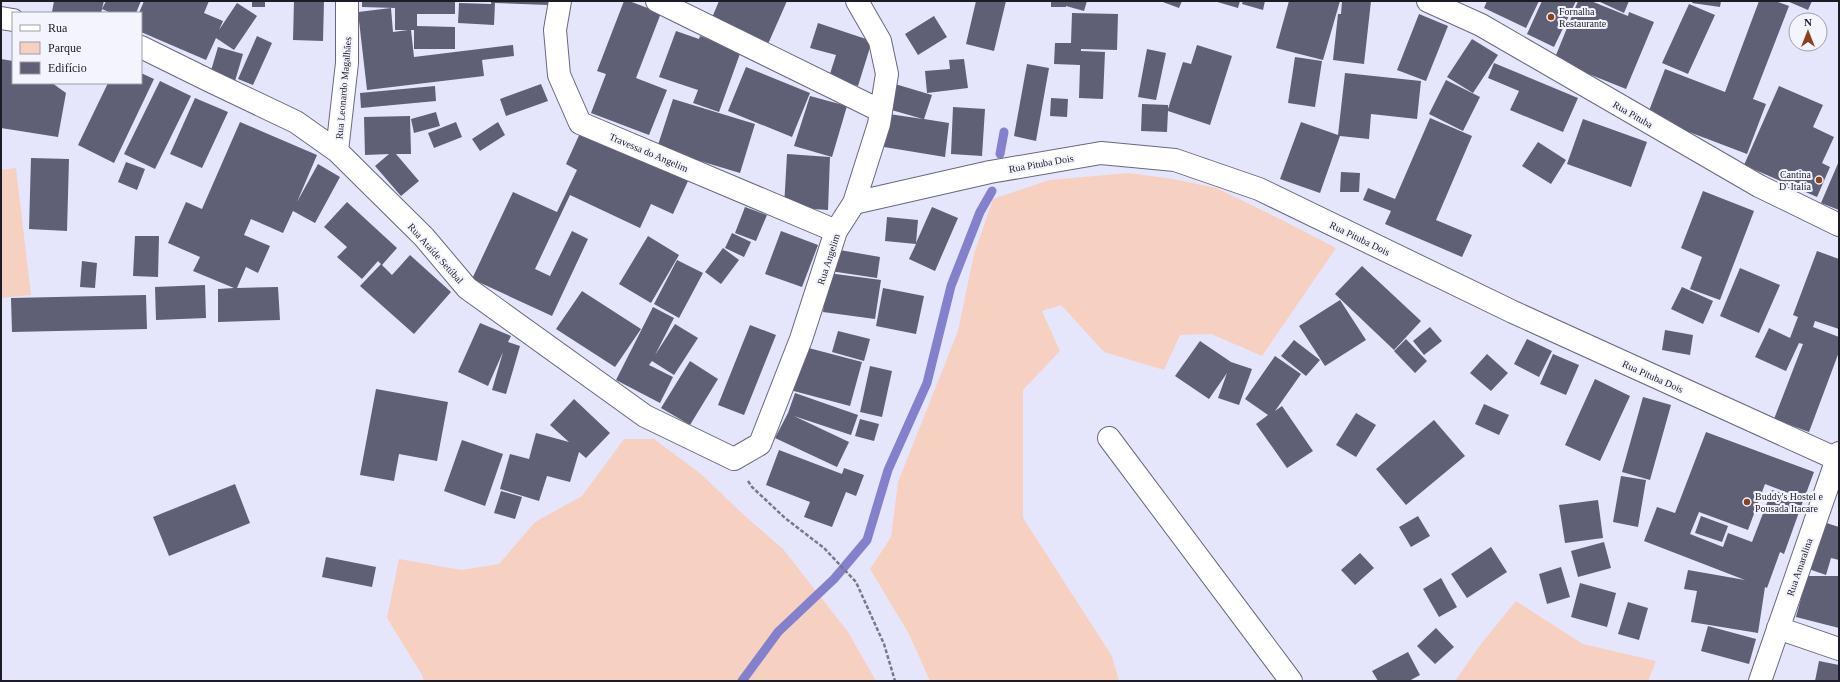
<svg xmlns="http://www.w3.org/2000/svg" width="1840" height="682" font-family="'Times New Roman',serif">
  <rect width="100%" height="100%" fill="#e5e6fb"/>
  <path fill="#f6d1c1" d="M16 168 31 295 1 298V170Z
    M1129 173 1173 179 1216 188 1278 218 1336 248 1262 356 1211 334 1180 335 1164 370 1104 352 1061 305 1042 311 1060 351 1023 390V518L1112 656 1119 681H930L909 634 870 569 891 537 898 482 958 331 974 254 993 199 1049 180Z
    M624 439H654L701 474 745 516 783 549 848 632 876 681H424L422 675 387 618 399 559 461 570 499 564 535 522 582 496Z
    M1516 601 1583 644 1656 661 1648 681H1455L1481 644Z"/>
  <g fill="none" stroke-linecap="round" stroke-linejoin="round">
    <path stroke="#8380cc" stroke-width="9" d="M1000 154 1004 132
      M742 681 778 632 834 579 867 540 888 470 927 383 951 286 980 212 992 191"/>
  </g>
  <path fill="#5f5f75" d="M54 1H104L101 13 52 12Z
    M106 1H141L136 13H111L102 9Z
    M144 1H209L204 13 223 21 219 30 237 3 257 16 234 50 216 38 206 60 141 32V13H139Z
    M252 1H265V7H252Z
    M294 1H324L323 41 293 40Z
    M362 1H455V14H417V26L455 27V49H414V30H411L414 57 513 45 514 56 482 60 484 76 367 90 358 12 391 8 393 32 408 30H395V8L362 7Z
    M491 1H548V5L495 3 494 25 458 23 459 3 491 4Z
    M624 1H629L661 13 636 78 667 90 649 135 591 113 606 74 597 71Z
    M719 1H787L768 44 711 20Z
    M976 1H1006L994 51 966 44Z
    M1051 1H1087L1084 11 1066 6V7H1051Z
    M1160 1H1182L1179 8Z
    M1214 1H1240L1238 8Z
    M1243 1H1265L1263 10 1242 4Z
    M1289 1H1340L1323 60 1276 48Z
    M1342 1H1371L1364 64 1333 60 1338 14H1341Z
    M1487 1H1539L1526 28 1484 8Z
    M1542 1H1576L1554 47 1527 34Z
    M1578 1H1591L1628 16 1629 12 1654 22 1626 89 1554 60Z
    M1598 1H1629L1624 13Z
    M1693 1H1721L1720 7 1692 3Z
    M1759 1H1775L1789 6 1753 99 1766 104 1747 154 1647 116 1665 69 1725 92Z
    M1787 1H1812L1808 10Z
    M1689 4 1715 15 1688 74 1662 63Z
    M1072 13 1118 14 1117 50 1081 49V51L1105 52 1103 99 1079 98 1080 65 1054 64 1055 43H1071Z
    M1419 14 1448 26 1426 81 1397 70Z
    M934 16 947 37 918 55 905 34Z
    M818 23 872 41 858 86 829 77 836 55 810 48Z
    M676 31 699 39 700 36 741 51 719 112 693 103 698 90 659 77Z
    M257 36 272 43 253 85 238 79Z
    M1472 39 1498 55 1473 93 1447 77Z
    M1197 45 1232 56 1210 125 1168 111 1167 132 1141 131 1142 104 1168 105V109L1183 62 1191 64Z
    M218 47 243 54 235 81 210 74Z
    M1147 49 1166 53 1156 100 1138 97Z
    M1295 57 1322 61 1315 107 1288 103Z
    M1 59 13 61V83H52L66 93 58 137 1 128Z
    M964 59 968 88 927 93 925 71 950 69 949 60Z
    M1494 63 1578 98 1563 132 1510 110 1519 91 1488 78Z
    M1027 64 1049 68 1036 141 1014 136Z
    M746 67 810 93 792 137 728 111Z
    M141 73 154 79 114 163 78 145 108 83H141Z
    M1345 73 1421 81 1417 119 1371 114 1369 139 1340 136 1320 193 1280 179 1301 122 1338 135Z
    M1446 80 1480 97 1463 131 1429 114Z
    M160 81 191 96 155 169 124 154Z
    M541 84 548 101 506 116 500 99Z
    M895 84 932 95 924 119 949 123 945 157 884 147 889 114 923 119 888 109Z
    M435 86 436 101 361 108 360 93Z
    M1779 86 1823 105 1813 127 1834 137 1822 163 1830 167 1817 197 1744 165Z
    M810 96 847 106 832 157 794 146Z
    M195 98 228 112 202 168 170 154Z
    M1051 98 1068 99 1067 117 1050 116Z
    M673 99 755 124 740 173 657 148Z
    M953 107 985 109 982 156 951 154Z
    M436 112 440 126 414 133 411 119Z
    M410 116 411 154H396L419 181 401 196 375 166 389 154 365 155 364 117Z
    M1430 118 1472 136 1436 220 1472 235 1462 257 1385 224 1391 211 1363 200 1368 188 1395 199Z
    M1583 119 1647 142 1631 187 1567 164Z
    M240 122 317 155 297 202 318 164 340 177 315 223 293 211 283 233 251 219 244 235 270 246 258 273 246 267 237 288 278 287 280 320 218 322V289L234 288 193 271 200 257 168 243 186 202 202 209Z
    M456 122 462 137 434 148 428 133Z
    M498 122 505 135 480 151 472 139Z
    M581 131 688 181 673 214 651 204 640 228 570 195 535 269 550 276 572 231 588 239 552 316 472 279 513 192 557 212 577 170 566 164Z
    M1538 142 1566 160 1551 184 1522 166Z
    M787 154 830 157 828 210 784 207Z
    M31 158 69 159 67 231 29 229Z
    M1839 161V210L1821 203Z
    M126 162 145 169 137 190 118 182Z
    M1341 172 1360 173 1359 192H1340Z
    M1703 191 1754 211 1720 300 1690 289 1702 257 1681 248Z
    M347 202 397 248 382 265 392 275 410 255 451 292 414 334 360 286 381 264 378 261 362 279 337 257 347 247 324 227Z
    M745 207 767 215 756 241 735 233Z
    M932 207 958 218 935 271 909 259 916 244 885 241 887 217 918 220 916 243Z
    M781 231 818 245 802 287 765 274Z
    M732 233 751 242 744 257 725 248Z
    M135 236H159L158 277 133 276Z
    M648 236 679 255 651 303 619 284Z
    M723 248 739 260 721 284 705 272Z
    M834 249 880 257 877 278 830 271Z
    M1817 251 1839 259V329L1815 321 1813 327 1839 337V352L1809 432 1774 419 1803 344 1799 343 1786 371 1755 357 1769 328 1790 338 1798 317 1793 315Z
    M677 260 703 273 679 318 654 304Z
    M82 261 97 263 95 288 80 287Z
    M1362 266 1421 321 1394 350 1335 294Z
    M1740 268 1780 285 1759 333 1720 316Z
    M828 273 881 280 875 319 823 312Z
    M205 285 206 318 156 320 155 287Z
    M1682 287 1713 301 1703 324 1671 309Z
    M883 288 924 296 916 334 876 326Z
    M582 291 641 329 615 367 556 329Z
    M146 295 147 329 12 332 11 298Z
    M1340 300 1366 340 1325 366 1299 326Z
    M653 307 674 318 655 355 675 324 698 338 674 375 652 361 649 365 673 377 660 403 616 380Z
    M480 323 511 336 508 342 520 346 506 394 492 390 503 352 488 386 458 372Z
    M750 325 776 335 744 415 718 405Z
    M1430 327 1442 341 1424 355 1413 341Z
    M1665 330 1693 335 1690 355 1662 350Z
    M838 331 870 339 864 361 832 352Z
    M1406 339 1427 361 1415 373 1394 351Z
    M1527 339 1552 351 1539 377 1514 364Z
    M1294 340 1320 360 1306 376 1281 356Z
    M1200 341 1231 362 1252 369 1239 405 1218 398 1227 373 1209 399 1175 376Z
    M801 346 862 362 850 406 790 390Z
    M1487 354 1508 373 1491 391 1470 373Z
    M1553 354 1579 365 1566 395 1540 384Z
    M1275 356 1301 374 1275 411 1282 406 1313 451 1287 468 1256 424 1268 415 1245 399Z
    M690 361 718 379 690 425 661 408Z
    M870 366 892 371 882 417 860 412Z
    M1595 379 1630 396 1600 461 1565 445Z
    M376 389 448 402 437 461 399 454 394 481 360 475Z
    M795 393 858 415 851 435 794 416 849 442 837 467 775 438 788 413Z
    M1643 397 1671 405 1650 480 1622 472Z
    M574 399 610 433 586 458 579 452 570 482 547 476 539 501 500 489 510 454 529 459 536 433 569 442 550 425Z
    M1484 404 1509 415 1499 435 1475 424Z
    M1356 413 1376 425 1356 457 1336 445Z
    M860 419 879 424 874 441 855 436Z
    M1434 420 1465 456 1406 505 1376 469Z
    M1706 432 1814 472 1804 499 1765 484 1748 530 1699 512 1690 534 1723 547 1728 533 1752 542 1772 490 1803 501 1784 554 1780 552 1767 588 1765 587 1758 633 1691 622 1697 591 1684 589 1688 570 1745 580 1644 541 1657 507 1675 513Z
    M462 440 503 454 485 506 444 491Z
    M779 450 842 474 844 468 864 475 856 496 846 492 832 527 804 517 810 502 766 485Z
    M1621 476 1646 480 1638 527 1613 522Z
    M235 484 250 523 169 556 153 517Z
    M501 491 522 497 515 519 494 513Z
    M1598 500 1603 538 1565 543 1559 505Z
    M1418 516 1430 536 1411 547 1399 527Z
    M1701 516 1728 526 1722 542 1695 533Z
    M1817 520 1839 527V560L1831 558 1826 575 1803 567Z
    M1604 542 1611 568 1578 577 1571 551Z
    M1491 547 1507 572 1467 598 1451 574Z
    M1360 553 1374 568 1355 585 1341 570Z
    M326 557 376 567 372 587 322 577Z
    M1561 567 1570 597 1547 604 1539 574Z
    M1807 576H1839V628L1796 617Z
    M1441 578 1457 607 1439 617 1423 589Z
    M1580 583 1616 593 1607 627 1571 617Z
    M1628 602 1648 608 1639 640 1618 634Z
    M1708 626 1756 639 1749 664 1701 651Z
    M1436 628 1454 647 1435 664 1417 646Z
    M1408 652 1420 675 1409 681H1378L1372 671Z
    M1819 661 1839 665V681H1815Z"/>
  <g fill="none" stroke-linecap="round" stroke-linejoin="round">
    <g stroke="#67687f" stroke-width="24">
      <path id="street" d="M560 1 555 30 559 75 580 123 836 231
        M657 1 881 111
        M1428 1 1481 25 1759 186 1839 225
        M1 18 13 20
        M141 47 210 81 296 122 337 151 424 237 467 288 645 416 734 459 760 444 801 339 836 231 854 203 879 124 887 74 880 41 857 1
        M337 151 347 63V1
        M854 203 990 172 1101 153 1175 160 1259 189 1513 312 1839 460
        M1109 438 1291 681
        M1778 628 1839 649
        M1760 681 1839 453"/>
    </g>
    <path stroke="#787988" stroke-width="2.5" stroke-dasharray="4 2" stroke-linecap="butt" d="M748 481 752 487 785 518 824 548 856 582 884 644 895 681"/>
    <use href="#street" stroke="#fff" stroke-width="22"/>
  </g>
  <g fill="#89421f" stroke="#f4f4ff" stroke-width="1.5">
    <circle cx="1551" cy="17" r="4"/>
    <circle cx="1819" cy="180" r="4"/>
    <circle cx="1747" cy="502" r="4"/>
  </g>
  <g text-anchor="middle" stroke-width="4" stroke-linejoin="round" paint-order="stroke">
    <g font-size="10" fill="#1c1c26" stroke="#f4f4ff" text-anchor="start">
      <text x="1559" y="15">Fornalha<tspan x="1559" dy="12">Restaurante</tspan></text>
      <text x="1811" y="178" text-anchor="end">Cantina<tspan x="1811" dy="12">D' Italia</tspan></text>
      <text x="1755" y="500">Buddy's Hostel e<tspan x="1755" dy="12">Pousada Itacare</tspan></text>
    </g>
    <g font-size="10" fill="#1c1c26" stroke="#f4f4ff">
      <text transform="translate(343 88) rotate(-85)" y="4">Rua Leonardo Magalhães</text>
      <text transform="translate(1633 114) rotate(30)" y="4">Rua Pituba</text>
      <text transform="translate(649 152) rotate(23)" y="4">Travessa do Angelim</text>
      <text transform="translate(1041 163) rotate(-10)" y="4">Rua Pituba Dois</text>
      <text transform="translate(1360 238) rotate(26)" y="4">Rua Pituba Dois</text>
      <text transform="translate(436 253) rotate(48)" y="4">Rua Ataíde Setúbal</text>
      <text transform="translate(828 259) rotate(-72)" y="4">Rua Angelim</text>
      <text transform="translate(1653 376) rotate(24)" y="4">Rua Pituba Dois</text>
      <text transform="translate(1799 567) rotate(-71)" y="4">Rua Amaralina</text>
    </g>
  </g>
  <rect width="1840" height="682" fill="none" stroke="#1c1c26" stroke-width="4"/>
  <rect x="12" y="12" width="130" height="72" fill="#f4f4ff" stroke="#9e9ea8"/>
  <rect x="20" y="25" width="20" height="6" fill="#ffffff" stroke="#9e9ea8"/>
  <text x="48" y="32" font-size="12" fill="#1c1c26">Rua</text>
  <rect x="20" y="42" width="20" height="12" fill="#f6d1c1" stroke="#9e9ea8"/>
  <text x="48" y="52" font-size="12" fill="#1c1c26">Parque</text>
  <rect x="20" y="62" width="20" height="12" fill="#5f5f75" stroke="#9e9ea8"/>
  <text x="48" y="72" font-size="12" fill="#1c1c26">Edifício</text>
  <g transform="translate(1808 32)"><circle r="19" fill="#f4f4ff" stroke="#9e9ea8"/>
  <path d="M0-3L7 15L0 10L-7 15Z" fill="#89421f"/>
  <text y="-6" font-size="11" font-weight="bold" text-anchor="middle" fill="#1c1c26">N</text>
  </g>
</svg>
